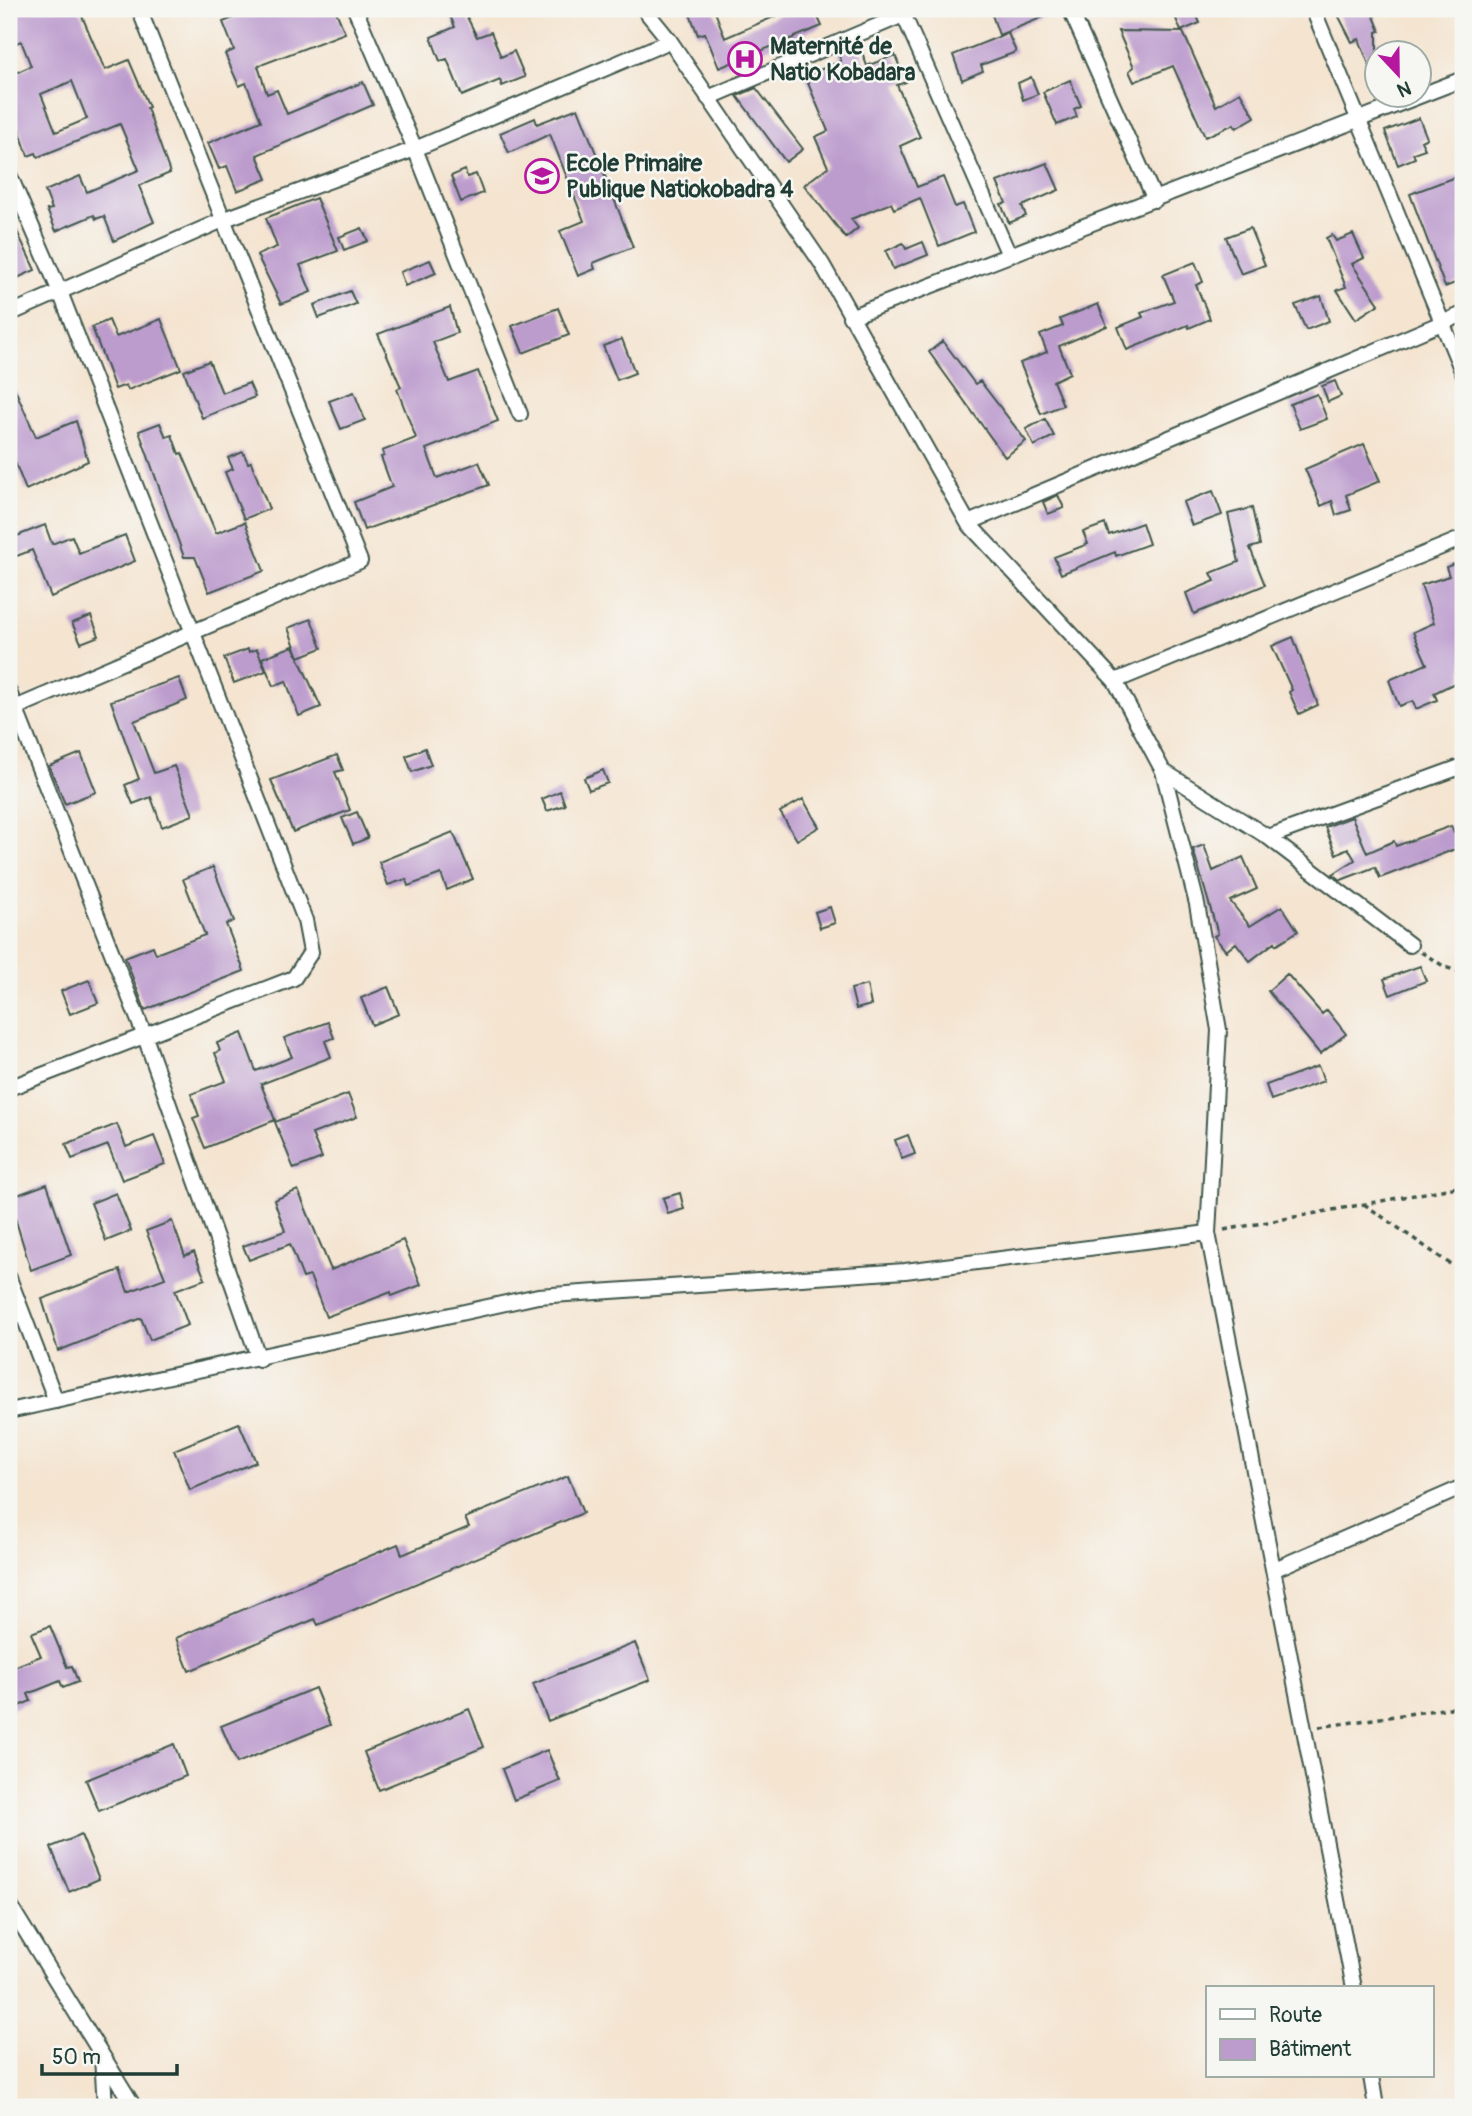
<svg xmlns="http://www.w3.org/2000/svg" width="1472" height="2116" font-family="Pangolin,sans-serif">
  <rect width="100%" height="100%" fill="#f6f6f2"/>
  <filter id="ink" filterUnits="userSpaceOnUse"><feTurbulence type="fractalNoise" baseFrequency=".0143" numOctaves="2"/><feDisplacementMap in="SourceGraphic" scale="14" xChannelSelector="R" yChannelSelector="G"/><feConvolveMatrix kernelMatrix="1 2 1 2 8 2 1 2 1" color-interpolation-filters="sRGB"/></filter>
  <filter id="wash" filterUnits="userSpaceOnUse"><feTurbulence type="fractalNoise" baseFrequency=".00686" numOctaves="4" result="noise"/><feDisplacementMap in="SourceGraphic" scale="28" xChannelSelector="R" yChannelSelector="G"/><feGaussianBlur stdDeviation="1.57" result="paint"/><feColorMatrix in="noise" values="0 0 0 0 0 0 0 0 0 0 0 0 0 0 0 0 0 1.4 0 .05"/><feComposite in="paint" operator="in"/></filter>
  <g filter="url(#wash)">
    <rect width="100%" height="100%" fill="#f4e4d0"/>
    <g id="blocks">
      <path fill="#bc9bcd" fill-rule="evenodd" d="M20 9H79L105 70 129 60 149 107 147 108 170 173 139 186 154 222 114 241 104 216 96 219 94 215 56 231 47 210 52 209 45 191 80 176 87 192 139 170 120 124 38 157 36 153 28 156 9 100V76L31 66 21 41 14 44 9 30V13ZM72 81 87 119 56 132 41 94Z
        M255 9H335L345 33 258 66 267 94 277 90 287 114 363 82 373 105 257 155 267 179 237 191 227 166 219 169 208 143 261 121 246 83 239 86 225 54 234 50 223 22Z
        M447 9H463L477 37 491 32 501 57 514 51 525 77 502 86 500 80 462 96 447 59 440 61 431 37 455 27Z
        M688 9H714L725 38 792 9H814L822 26 719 68 705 33 698 35Z
        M990 9H1060L1061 10 999 35Z
        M1172 9H1194L1200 23 1181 31Z
        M1335 9H1371L1380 31 1377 32V85L1359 39 1352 42Z
        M1118 31 1183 32 1216 106 1240 92 1255 117 1236 128 1234 124 1205 137 1173 66 1134 82 1129 71 1134 67Z
        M1008 33 1016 52 981 65 983 71 962 80 953 55Z
        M859 44 867 66 895 55 906 82 897 85 920 137 900 146 917 187 943 177 955 207 963 204 974 232 939 246 920 198 894 209 891 203 851 219 858 228 846 238 804 185 828 167 815 137 828 131 805 76 841 61 838 53Z
        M1031 77 1038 94 1023 100 1018 83Z
        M1070 80 1081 106 1074 109 1077 117 1057 125 1043 92Z
        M756 88 803 149 786 162 737 96Z
        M578 108 633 247 593 263 595 269 578 276 560 231 584 221 550 134 509 153 500 133 535 118 537 124Z
        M1419 118 1427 138 1421 141 1425 149 1413 153 1415 158 1398 165 1385 131Z
        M1047 163 1059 190 1022 206 1026 216 1009 223 1001 204 1006 203 997 182Z
        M465 170 467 177 476 174 483 193 461 202 451 176Z
        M1463 174V280L1445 287 1410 194Z
        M316 198 338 251 300 265 311 292 281 304 257 255 277 247 266 218Z
        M9 214 35 270 13 280 9 270Z
        M362 228 368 241 344 250 339 237Z
        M1250 228 1265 265 1241 274 1226 237Z
        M1353 234 1364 258 1352 264 1379 304 1356 319 1337 290 1346 287 1326 238 1332 235 1336 241Z
        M923 242 928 255 893 269 886 251 903 243 906 249Z
        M430 260 436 273 405 286 400 272Z
        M1195 262 1203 282 1196 285 1210 319 1189 328 1188 325 1127 350 1118 327 1143 317 1141 313 1174 301 1163 275Z
        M350 291 356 304 319 318 314 305Z
        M1321 296 1329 321 1306 330 1295 305Z
        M1098 304 1107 326 1059 346 1070 373 1053 381 1063 405 1041 414 1020 363 1047 352 1040 335 1063 326 1060 319Z
        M450 307 457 333 433 342 449 382 478 371 498 421 426 449 437 478 479 462 489 485 364 530 354 502 392 487 381 457 384 456 382 451 416 438 397 389 401 387 378 334Z
        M558 308 569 335 523 353 512 326Z
        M161 319 181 369 128 390 126 385 115 389 92 327 109 320 116 337Z
        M622 339 635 373 617 380 603 346Z
        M943 341 975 384 980 381 1026 441 1005 457 929 352Z
        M209 361 222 393 249 383 255 397 202 418 184 371Z
        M9 376 36 437 76 421 88 461 26 490 9 447Z
        M1335 381 1341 396 1328 402 1322 386Z
        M354 392 365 420 341 429 329 401Z
        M1317 394 1327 419 1300 429 1290 404Z
        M1045 419 1054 436 1034 446 1026 429Z
        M160 423 166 437 172 435 179 454 182 453 216 533 245 522 264 571 209 592 195 557H184L139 431Z
        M1364 444 1380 481 1346 495 1351 510 1336 515 1332 501 1321 506 1305 469Z
        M243 452 248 463 251 462 269 509 244 519 225 472 233 469 228 458Z
        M1213 491 1222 515 1192 526 1183 502Z
        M1058 495 1064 508 1048 514 1043 502Z
        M1252 508 1260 545 1250 548 1265 585 1194 614 1186 593 1215 581 1211 573 1239 562 1228 514Z
        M1142 523 1149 544 1116 556 1115 552 1061 574 1054 557 1088 544 1083 532 1105 524 1109 535Z
        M45 525 52 544 72 536 79 553 125 535 135 561 51 597 32 550 9 559V539Z
        M1460 562 1463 569V679L1434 693 1437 700 1416 709 1413 701 1399 706 1389 680 1427 664 1413 632 1434 623 1421 585 1449 576 1446 567Z
        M91 616 99 636 81 643 72 623Z
        M311 619 322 648 299 657 288 628Z
        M1293 637 1318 705 1299 714 1289 692 1292 690 1272 646Z
        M293 646 321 707 299 716 286 681 273 686 262 658Z
        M248 649 249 652 257 649 266 671 234 683 224 658Z
        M179 678 187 700 134 721 154 773 174 766 193 815 162 827 151 797 133 804 125 785 139 779 111 701Z
        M425 748 431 765 412 772 406 756Z
        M81 753 96 792 65 804 49 766Z
        M337 755 343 770 335 772 350 810 293 832 271 780Z
        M603 770 608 783 589 790 584 778Z
        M560 791 565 805 547 811 542 799Z
        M803 799 819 827 797 840 780 812Z
        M357 812 368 838 353 844 342 818Z
        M1352 817 1367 853 1394 841 1396 846 1451 826 1454 833 1463 829V846L1380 878 1375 867 1341 880 1333 874 1355 860 1348 848 1336 854 1325 827Z
        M453 832 473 879 447 890 441 874 408 886 406 879 388 885 379 862Z
        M1204 845 1213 871 1243 857 1257 889 1230 901 1250 926 1282 906 1298 931 1276 945 1275 942 1250 961 1236 943 1226 951 1214 936 1218 934 1193 849Z
        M213 867 234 921 226 924 244 971 145 1010 125 957 153 946 156 954 205 935 183 879Z
        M830 907 835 923 820 928 815 912Z
        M1420 966 1426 981 1390 995 1384 979Z
        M1287 974 1322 1014 1327 1010 1346 1034 1320 1054 1268 991Z
        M89 980 98 1003 70 1014 61 991Z
        M867 985 871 1005 856 1009 851 989Z
        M388 987 399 1014 372 1025 361 998Z
        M328 1022 334 1038 325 1041 331 1057 261 1084 275 1120 205 1148 193 1118 199 1116 191 1094 226 1081 215 1053 220 1051 217 1043 242 1033 256 1071 292 1057 284 1038Z
        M1318 1066 1324 1081 1271 1100 1266 1085Z
        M348 1094 357 1117 312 1134 322 1158 294 1169 275 1122Z
        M117 1124 126 1147 154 1136 165 1164 122 1180 108 1145 72 1159 66 1144Z
        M908 1135 915 1154 902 1159 895 1140Z
        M47 1184 71 1255 31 1270 9 1198Z
        M298 1190 331 1270 403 1240 421 1285 392 1296 391 1292 326 1317 310 1276 303 1278 290 1244 249 1260 243 1246 285 1231 274 1200Z
        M116 1193 131 1231 106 1241 91 1203Z
        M680 1193 684 1209 668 1214 663 1198Z
        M172 1221 185 1256 194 1252 205 1279 175 1290 188 1325 150 1340 141 1318 58 1351 42 1299 120 1270 128 1292 165 1278 146 1231Z
        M239 1423 256 1462 190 1490 174 1450Z
        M568 1476 583 1513 318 1625 315 1619 189 1671 176 1638 398 1544 402 1555 469 1527 465 1518Z
        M50 1626 67 1667 72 1666 78 1682 63 1688 60 1681 28 1694 31 1701 9 1710V1669L41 1656 31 1633Z
        M635 1643 650 1680 548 1721 533 1684Z
        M315 1688 330 1725 237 1763 221 1726Z
        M469 1709 484 1747 379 1790 364 1752Z
        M174 1744 186 1776 99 1811 86 1780Z
        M547 1750 560 1781 514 1800 502 1769Z
        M81 1835 99 1879 69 1892 51 1847Z"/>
    </g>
  </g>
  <g filter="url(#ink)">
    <use href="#blocks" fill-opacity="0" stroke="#3f564b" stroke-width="2"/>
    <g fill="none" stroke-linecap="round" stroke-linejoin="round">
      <g stroke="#3f564b" stroke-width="18">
        <path id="street" d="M355 9 415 149 520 414
          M644 9 670 41 822 264 968 523 1115 681 1163 771 1197 904 1219 1030 1208 1233 1354 1988
          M901 9 1009 255
          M1070 9 1155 200
          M1313 9 1463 373
          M708 98 903 15
          M9 174 60 292 305 920 311 952 294 978 9 1088
          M9 314 225 219 415 149 670 41
          M850 317 1463 79
          M968 523 1463 314
          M1115 681 1463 538
          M9 692 144 1034 259 1359
          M15 708 360 561 139 9
          M1163 771 1268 837 1410 945
          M1268 837 1463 766
          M9 1278 56 1401
          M9 1411 538 1296 905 1271 1208 1233
          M1275 1569 1463 1487
          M9 1904 134 2107
          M102 2057 105 2107
          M1371 2076 1376 2107"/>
      </g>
      <path stroke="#3f564b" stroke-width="3.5" stroke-dasharray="5 5" stroke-linecap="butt" d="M1421 952 1445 967 1463 973
        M1364 1204 1463 1273
        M1224 1230 1463 1186
        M1319 1727 1463 1706"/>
      <use href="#street" stroke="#fff" stroke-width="14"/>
    </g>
  </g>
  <defs>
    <g id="hospital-ring" transform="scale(1.75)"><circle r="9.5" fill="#f6f6f2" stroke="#b5179e" stroke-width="1.5"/><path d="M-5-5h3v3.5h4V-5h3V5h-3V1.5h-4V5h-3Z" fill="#b5179e"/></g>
    <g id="school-ring" transform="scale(1.75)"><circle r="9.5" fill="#f6f6f2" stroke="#b5179e" stroke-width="1.5"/><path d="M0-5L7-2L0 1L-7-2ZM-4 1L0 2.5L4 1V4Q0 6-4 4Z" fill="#b5179e"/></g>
  </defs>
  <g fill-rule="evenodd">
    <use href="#hospital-ring" x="745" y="59"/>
    <use href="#school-ring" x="542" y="176"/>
  </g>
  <g text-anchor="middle" stroke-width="5" stroke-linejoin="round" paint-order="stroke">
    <g font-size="23" font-weight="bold" fill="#1f3d34" stroke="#f6f6f2" text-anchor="start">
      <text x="770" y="54">Maternité de<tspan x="770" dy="26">Natio Kobadara</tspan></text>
      <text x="566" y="171">Ecole Primaire<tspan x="566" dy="26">Publique Natiokobadra 4</tspan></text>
    </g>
  </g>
  <rect width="1472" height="2116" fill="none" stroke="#f6f6f2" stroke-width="35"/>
  <rect x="1206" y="1986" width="228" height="91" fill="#f6f6f2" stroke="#a0aca6" stroke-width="2"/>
  <rect x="1220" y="2009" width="35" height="10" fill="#ffffff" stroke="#a0aca6" stroke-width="2"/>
  <text x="1269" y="2022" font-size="21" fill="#1f3d34">Route</text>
  <rect x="1220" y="2039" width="35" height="21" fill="#bc9bcd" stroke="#a0aca6" stroke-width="2"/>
  <text x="1269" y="2056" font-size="21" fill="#1f3d34">Bâtiment</text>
  <g transform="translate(1398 74) rotate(158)"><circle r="33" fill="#f6f6f2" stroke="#a0aca6" stroke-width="2"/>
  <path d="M0-5L12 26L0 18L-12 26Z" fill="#b5179e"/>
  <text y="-10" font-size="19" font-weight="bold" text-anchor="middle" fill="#1f3d34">N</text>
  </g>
  <path d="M42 2064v10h135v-10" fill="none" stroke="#1f3d34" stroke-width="3.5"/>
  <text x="52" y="2064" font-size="21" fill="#1f3d34" stroke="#f6f6f2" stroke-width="5" paint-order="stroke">50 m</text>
</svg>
